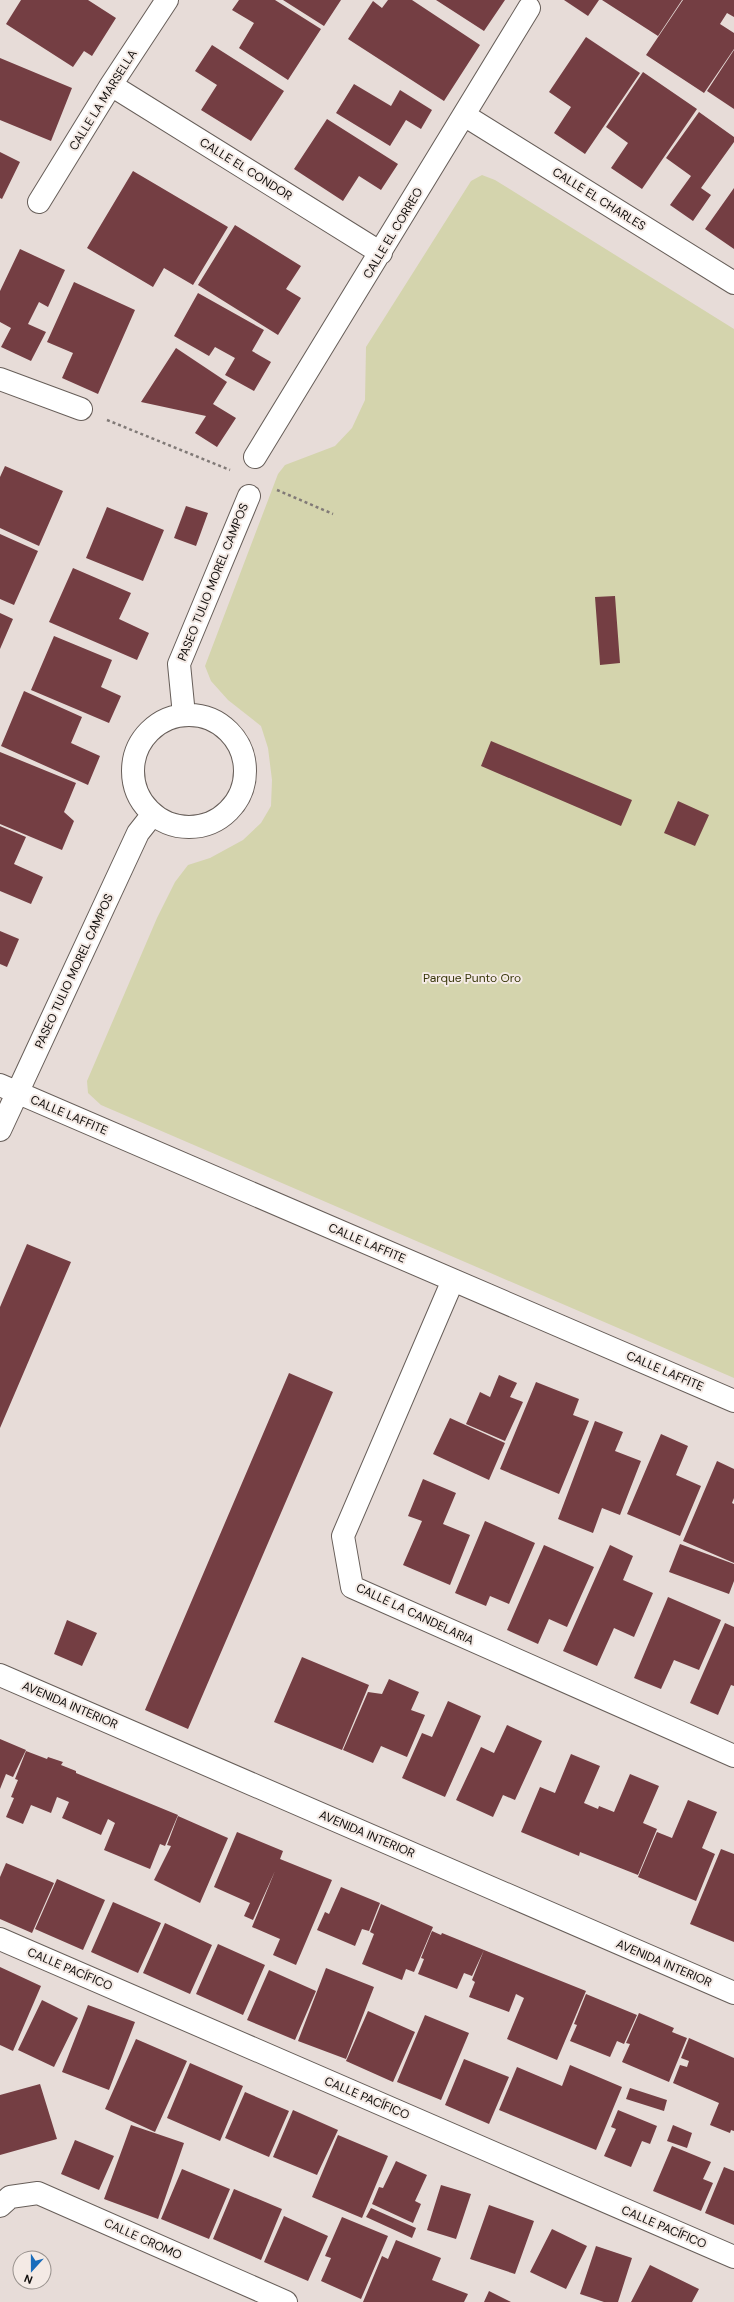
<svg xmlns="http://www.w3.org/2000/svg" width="734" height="2302" font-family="'DM Sans',sans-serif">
  <rect width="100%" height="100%" fill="#e7dcd8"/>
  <path fill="#d4d4ad" d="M482 175 495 180 734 329V1378L101 1105 88 1093 87 1081 157 918 175 882 188 865 210 858 243 840 261 823 271 806 272 780 268 748 261 726 228 700 211 681 205 666 278 474 285 465 335 446 352 428 365 400 366 347 471 181Z"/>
  <path fill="#743e43" d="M21 0H88L116 18 92 56 84 51 73 67 6 24Z
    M239 0H275L321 29 288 80 239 48 254 23 232 10Z
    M283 0H341L324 26Z
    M388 0H412L480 45 444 101 348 39 373 1 382 8Z
    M436 0H505L484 31Z
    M564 0H599L588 16Z
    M602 0H682L658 36Z
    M683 0H734V17L727 13 720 24 734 33V49L704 93 646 55Z
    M586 37 640 73 585 154 554 133 571 107 549 92Z
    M212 45 284 91 251 141 201 110 217 85 195 71Z
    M734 50V109L707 91Z
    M0 58 72 88 51 141 0 120Z
    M643 72 697 109 642 189 611 168 628 143 606 127Z
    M354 84 391 106 400 90 432 110 421 129 406 120 390 146 336 113Z
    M699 112 734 137V142L701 188 711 195 693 221 670 205 691 176 666 158Z
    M327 119 398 164 381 190 359 176 343 201 294 169Z
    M0 152 20 162 2 199 0 198Z
    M133 171 228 227 193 285 164 268 153 287 87 248Z
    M734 188V249L705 229Z
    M235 225 301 266 286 289 301 298 278 335 198 285Z
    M20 249 65 270 48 307 39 302 28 324 46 332 31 361 1 347 11 328 0 322V291Z
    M74 282 135 310 98 394 62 378 73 353 47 342Z
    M198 293 264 330 252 351 271 362 254 391 225 375 235 358 215 347 209 356 174 336Z
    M176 348 227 382 213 404 236 418 217 447 195 433 206 416 141 402Z
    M5 466 63 491 39 546 0 528V477Z
    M186 506 208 513 196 546 174 538Z
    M107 507 164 530 143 581 86 558Z
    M0 534 38 551 14 605 0 599Z
    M73 568 131 593 119 619 149 633 137 660 49 622Z
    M615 596 620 663 600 665 595 597Z
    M0 613 13 619 0 649Z
    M54 636 112 660 101 687 121 696 109 723 31 690Z
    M24 691 82 717 71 743 100 756 88 785 1 746Z
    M491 741 632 800 621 826 481 766Z
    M0 752 76 783 64 812 74 821 62 850 0 824Z
    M678 801 709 815 695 846 664 833Z
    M0 826 26 837 14 864 43 877 31 904 0 891Z
    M0 931 19 939 7 967 0 964Z
    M27 1244 71 1262 0 1428V1307Z
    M289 1373 333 1392 188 1729 145 1710Z
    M499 1375 517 1383 510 1397 523 1402 505 1441 466 1424 480 1392 490 1397Z
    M536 1382 579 1399 573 1415 589 1421 559 1494 500 1469Z
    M450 1418 505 1443 489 1480 433 1454Z
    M595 1421 623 1432 615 1451 641 1461 620 1515 602 1508 593 1533 558 1519Z
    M661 1434 688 1446 676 1475 701 1486 680 1536 627 1514Z
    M717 1461 734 1469V1498L732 1503 734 1504V1563L683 1541Z
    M423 1479 456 1493 443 1524 470 1535 450 1585 403 1565 422 1521 408 1516Z
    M485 1521 535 1543 509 1604 490 1596 486 1606 455 1593Z
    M680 1544 734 1564V1581L729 1594 669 1572Z
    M544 1545 594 1567 567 1627 549 1619 538 1644 507 1630Z
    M610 1545 633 1556 623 1580 653 1593 634 1637 614 1628 597 1666 563 1651Z
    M668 1597 721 1620 699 1670 674 1660 661 1689 634 1678Z
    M67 1620 97 1633 82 1666 54 1654Z
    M725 1623 734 1627V1686L731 1685 718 1715 690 1703Z
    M302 1657 369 1685 342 1750 274 1722Z
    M389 1679 419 1692 411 1710 425 1715 407 1757 381 1746 373 1763 343 1750 368 1692 382 1694Z
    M448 1701 481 1716 445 1797 402 1778 422 1733 432 1737Z
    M507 1725 542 1741 515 1800 503 1795 493 1817 456 1800 481 1747 494 1753Z
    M0 1739 26 1750 13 1777 6 1774 0 1789Z
    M26 1751 47 1759 48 1757 63 1762 61 1765 76 1771V1773L178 1815 165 1846 160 1844 150 1869 104 1850 115 1823 108 1819 101 1835 62 1818 69 1802 57 1797 51 1813 31 1805 23 1824 6 1817 14 1798 11 1797 18 1780 15 1779Z
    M571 1754 600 1766 584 1803 598 1809 599 1806 614 1812 630 1774 659 1786 643 1823 657 1829 638 1875 580 1852 579 1856 521 1832 540 1787 555 1793Z
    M688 1800 717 1812 702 1848 715 1854 696 1901 638 1877 657 1832 672 1838Z
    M178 1816 228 1838 200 1903 154 1880 171 1846 167 1845Z
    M237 1832 283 1851 280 1859 332 1880 296 1965 273 1955 280 1939 252 1927 275 1871 253 1920 244 1916 250 1903 214 1887Z
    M721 1849 734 1854V1942L690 1924Z
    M6 1863 54 1883 32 1933 0 1919V1877Z
    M57 1879 105 1900 83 1950 35 1929Z
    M341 1887 380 1903 369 1931 362 1929 355 1946 317 1930 325 1912 329 1914Z
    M113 1902 161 1923 138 1973 91 1952Z
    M381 1904 433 1927 414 1972 406 1969 402 1980 362 1964 374 1934 370 1932Z
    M165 1923 212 1945 190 1994 143 1973Z
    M432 1931 441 1935 442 1933 484 1950 472 1976 464 1973 457 1989 418 1974 424 1959 421 1958Z
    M218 1944 265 1965 243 2015 196 1994Z
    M484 1950 586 1991 557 2060 507 2039 524 1998 516 1994 509 2012 469 1997 475 1982 472 1980Z
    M0 1967 41 1986 13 2051 0 2045Z
    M326 1968 374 1987 346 2059 298 2041Z
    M269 1970 316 1991 295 2040 247 2020Z
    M586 1994 637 2015 624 2044 617 2041 610 2057 570 2041 577 2025 574 2024Z
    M42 2000 78 2018 54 2067 18 2050Z
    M88 2005 135 2022 109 2090 62 2072Z
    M368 2011 415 2032 393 2082 346 2061Z
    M639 2013 674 2028 672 2032 687 2038 669 2082 622 2062 630 2044 626 2043Z
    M425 2015 469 2033 441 2100 397 2082Z
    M689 2038 734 2058V2131L731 2130 730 2133 710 2125 719 2103 673 2083 680 2065 687 2067 689 2061 681 2058Z
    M136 2039 187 2061 155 2132 105 2109Z
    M464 2059 509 2077 489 2124 445 2105Z
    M190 2063 243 2086 220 2141 167 2118Z
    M570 2065 622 2087 596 2150 499 2110 517 2067 562 2086Z
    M40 2084 57 2139 0 2155V2095Z
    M630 2088 667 2100 664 2111 626 2099Z
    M245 2092 289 2111 269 2157 225 2138Z
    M293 2110 338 2130 317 2175 273 2157Z
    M618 2110 657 2126 650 2144 642 2141 631 2167 604 2156 616 2129 611 2127Z
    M131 2125 184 2143 158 2219 104 2199Z
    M673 2125 692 2133 687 2148 667 2141Z
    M338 2135 388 2156 362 2218 312 2197Z
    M75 2140 114 2156 99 2190 61 2174Z
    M672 2146 711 2162 703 2179 713 2183 701 2211 653 2191Z
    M396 2161 427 2175 415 2201 421 2204 413 2223 372 2204 379 2187 383 2188Z
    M724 2167 734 2171V2225L705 2213Z
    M182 2169 230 2189 209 2239 161 2219Z
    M441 2185 471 2194 456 2239 427 2230Z
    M234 2189 282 2209 261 2260 213 2239Z
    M489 2205 534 2221 515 2274 470 2259Z
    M371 2208 416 2228 412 2238 366 2217Z
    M284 2216 328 2236 308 2281 264 2262Z
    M342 2217 388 2236 361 2299 321 2281 331 2258 325 2256Z
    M552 2229 587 2246 566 2289 530 2272Z
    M396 2240 441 2258 432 2280 468 2294 464 2302H363L382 2256 388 2259Z
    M596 2246 632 2258 618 2302H604L580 2294Z
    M650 2265 699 2289 692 2302H631Z
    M489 2291 511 2302H484Z"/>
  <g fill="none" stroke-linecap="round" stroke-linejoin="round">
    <g stroke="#675e59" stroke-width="24">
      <path id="minor" d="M111 85 381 253
        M464 115 734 283
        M39 202 111 85 167 0
        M0 379 81 409
        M255 457 529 8
        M133 771a56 56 0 1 1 112 0a56 56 0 1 1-112 0Z
        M184 715 179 664 249 496
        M0 1085 734 1401
        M0 1130 138 833 153 814
        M453 1280 343 1536 352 1587 734 1756
        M0 1675 734 1993
        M0 1939 734 2257
        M0 2206 10 2197 38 2193 286 2302"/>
    </g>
    <path stroke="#817a77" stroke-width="2.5" stroke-dasharray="3 3" stroke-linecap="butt" d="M107 420 230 470
      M277 490 333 514"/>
    <use href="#minor" stroke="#fff" stroke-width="22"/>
  </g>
  <g text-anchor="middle" stroke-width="4" stroke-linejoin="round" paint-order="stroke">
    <g font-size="12" fill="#100d0b" stroke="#f4eae5">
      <text transform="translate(103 100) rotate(-58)" y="4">CALLE LA MARSELLA</text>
      <text transform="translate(246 169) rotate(32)" y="4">CALLE EL CONDOR</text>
      <text transform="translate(599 199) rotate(32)" y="4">CALLE EL CHARLES</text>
      <text transform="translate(393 233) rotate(-59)" y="4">CALLE EL CORREO</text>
      <text transform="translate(213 582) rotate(-68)" y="4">PASEO TULIO MOREL CAMPOS</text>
      <text transform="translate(74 971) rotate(-65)" y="4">PASEO TULIO MOREL CAMPOS</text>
      <text transform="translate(69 1115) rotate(23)" y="4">CALLE LAFFITE</text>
      <text transform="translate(367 1243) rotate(23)" y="4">CALLE LAFFITE</text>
      <text transform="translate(665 1371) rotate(23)" y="4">CALLE LAFFITE</text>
      <text transform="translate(415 1614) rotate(25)" y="4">CALLE LA CANDELARIA</text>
      <text transform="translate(70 1705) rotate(23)" y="4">AVENIDA INTERIOR</text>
      <text transform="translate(367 1834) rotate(23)" y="4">AVENIDA INTERIOR</text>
      <text transform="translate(664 1963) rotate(23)" y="4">AVENIDA INTERIOR</text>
      <text transform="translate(70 1969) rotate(23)" y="4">CALLE PACÍFICO</text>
      <text transform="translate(367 2098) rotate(23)" y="4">CALLE PACÍFICO</text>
      <text transform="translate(664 2227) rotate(23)" y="4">CALLE PACÍFICO</text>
      <text transform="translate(143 2239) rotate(24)" y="4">CALLE CROMO</text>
    </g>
    <g font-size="12" fill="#373609" stroke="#f4eae5">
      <text x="472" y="982">Parque Punto Oro</text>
    </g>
  </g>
  <g transform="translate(32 2270) rotate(201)"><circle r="19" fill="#f4eae5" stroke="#99928e"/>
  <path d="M0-3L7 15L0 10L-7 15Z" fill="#196cbb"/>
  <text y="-6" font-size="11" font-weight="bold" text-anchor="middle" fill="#100d0b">N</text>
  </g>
</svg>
